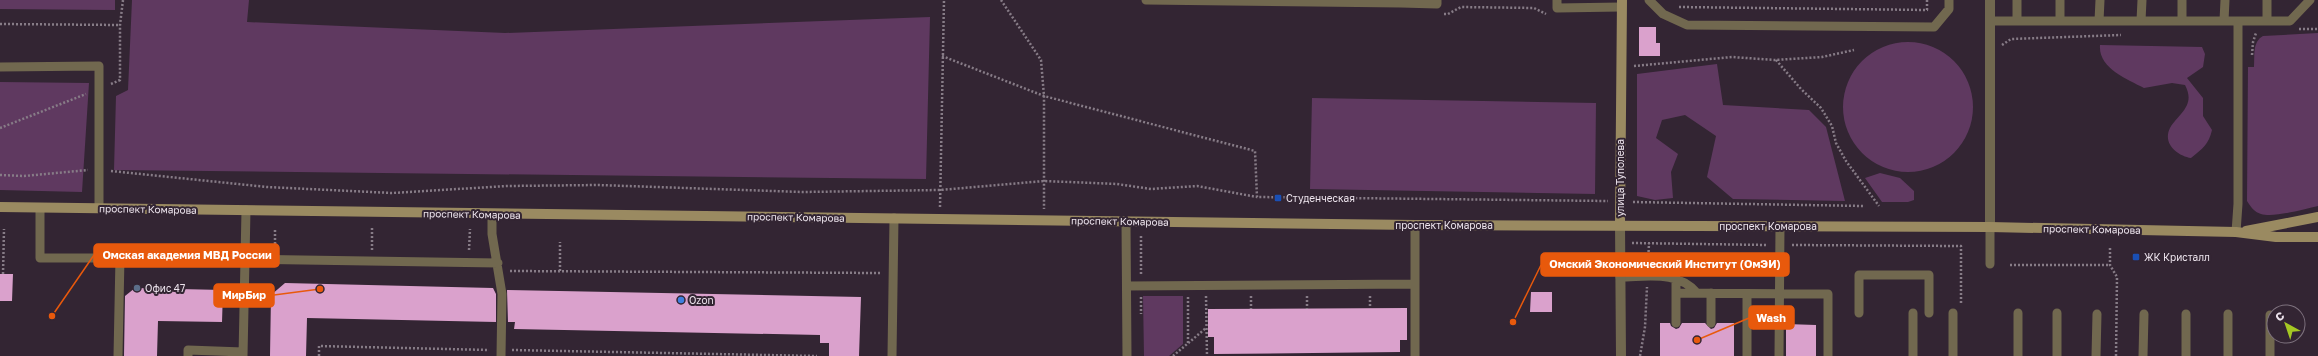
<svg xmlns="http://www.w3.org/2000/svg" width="2318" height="356" font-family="'Golos Text',sans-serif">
  <rect width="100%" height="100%" fill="#332533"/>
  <path fill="#5f3960" d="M0 0H115V10L0 9Z
    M132 0H249L247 22 505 33 930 17 926 179 114 170 116 96 128 90Z
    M2318 33V206C2304 209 2274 218 2261 214 2254 212 2251 207 2247 201L2248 67H2254C2255 56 2252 42 2263 36Z
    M1843 107a65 65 0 1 1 130 0a65 65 0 1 1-130 0Z
    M2100 45 2202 47 2205 54 2203 67 2187 78 2203 98V116L2212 130C2209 144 2202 149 2191 158 2178 156 2162 144 2170 128 2179 113 2196 106 2185 85L2172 83 2144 88C2127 79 2098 68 2100 45Z
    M1717 64 1723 105 1809 110 1826 127 1845 201 1733 199 1707 177 1716 136 1685 115 1662 120 1656 138 1678 154 1671 172 1673 198 1655 200 1637 196V74Z
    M0 82 89 83 82 192 0 190Z
    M1312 98 1596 103 1595 194 1310 189Z
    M1880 173 1900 178 1914 191V200L1908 202H1882L1865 178Z
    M1143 296H1183V344L1169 356H1144Z"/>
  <path fill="#daa1cc" d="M1639 27H1656V43H1660V56H1639Z
    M0 274H13L12 301H0Z
    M285 283 493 288 496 294V322L307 318 306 356H270L271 295Z
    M135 288 223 290 222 322 158 321 157 356H124L125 296Z
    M507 290 861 297 859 356H829V343H820V335L514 329 515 322H508Z
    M1531 292H1552V312H1530Z
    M1407 308V340H1400V352L1214 354V337H1208V309Z
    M1660 323H1670L1671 326 1676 329 1679 328 1682 323H1705L1711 329 1714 328 1717 323H1734V356H1660Z
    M1786 324 1816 325V356H1786Z"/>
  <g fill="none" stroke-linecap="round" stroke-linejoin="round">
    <path stroke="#877c87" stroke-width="2.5" stroke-dasharray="2 2" stroke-linecap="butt" d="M1001 0 1041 60 1044 96V209
      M1679 7 1927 10V0
      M1444 14H1448L1461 7 1534 8 1546 14
      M0 24 120 25
      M2299 29H2318
      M2002 45 2011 39 2121 35
      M2252 55 2253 42 2256 33
      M942 56 1044 96 1255 151 1257 197 1608 201
      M1776 60 1801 89 1821 108 1832 126 1836 143 1846 161 1879 206
      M1634 66 1732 57 1775 60 1822 57 1854 50
      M111 84 120 80V25L123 0
      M0 128 86 94
      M111 171 267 187 392 193 507 186 598 185 802 192 940 190 1044 181 1117 184 1151 189 1197 186 1257 197
      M0 175 24 176 88 170
      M1633 202 1863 206
      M940 207 944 0
      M1141 236V274
      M1632 243 1767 245
      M1792 245 1961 246V305
      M275 248V228
      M2110 248V265L2117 277 2116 356
      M372 250V228
      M469 250 470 229
      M1648 264 1649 243
      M2010 265H2110
      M510 271 881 273
      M560 271V242
      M3 274 4 229
      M1206 296 1207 356
      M1251 296V309
      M1307 296V309
      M1370 296V308
      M1141 297V314
      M1188 297V343
      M512 350 817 356
      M319 356V346L489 350
      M1173 356 1206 328
      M1640 356 1645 327 1647 287"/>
    <path stroke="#71684f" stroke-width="9" d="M1146 0 1401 3V0
      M1557 0V8L1621 7
      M1649 0 1663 14 1687 25 1934 27 1949 9V0
      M1401 3 1437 4V0
      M1990 21H2290L2310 0
      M2017 21V0
      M2060 21V0
      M2099 21 2100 0
      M2141 21 2142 0
      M2182 21V0
      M2224 21 2225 0
      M2267 21V0
      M0 67 99 66V208
      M40 208V258H93
      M492 214V234L502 294 501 356
      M1126 221 1127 356
      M1415 225V356
      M1990 227V264
      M2236 232 2238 204V21
      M1620 277C1647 277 1678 270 1697 293
      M1127 286 1415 284
      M1676 293 1828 294V356
      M1859 313V275H1929V313
      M1676 323V277
      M1711 323V293
      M118 356 120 257 498 263
      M188 356V350L243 352
      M243 356 246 210
      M892 356 894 218
      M1747 356V294
      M1779 356 1780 226
      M1913 356V313
      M1953 356V313
      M2018 356V313
      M2057 356V313
      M2096 356 2097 314
      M2143 356 2144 314
      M2186 356V314
      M2228 356V314
      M2270 356V315"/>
    <path stroke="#71684f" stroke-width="10" d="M1620 224 1621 356
      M1990 227V0"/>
    <path stroke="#9a8a61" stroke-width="10" d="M0 207 1415 225 1990 227 2236 232 2276 237H2318
      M1620 224 1622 0
      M2246 231 2318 217"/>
  </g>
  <g fill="#1a4fb4" stroke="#332533" stroke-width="1.5">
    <rect x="1274" y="194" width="8" height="8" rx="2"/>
    <rect x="2132" y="253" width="8" height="8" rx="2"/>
  </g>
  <circle fill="#5c6f8a" stroke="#332533" stroke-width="1.5" cx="137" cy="288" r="4"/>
  <circle fill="#3f7fe0" stroke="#332533" stroke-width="1.5" cx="681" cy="300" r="4"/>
  <g text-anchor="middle" stroke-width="4" stroke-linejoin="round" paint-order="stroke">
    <g font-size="10" fill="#ece3ec" stroke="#332533">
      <text transform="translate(1620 178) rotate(-90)" y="4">улица Туполева</text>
      <text transform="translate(148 209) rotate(1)" y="4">проспект Комарова</text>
      <text transform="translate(472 214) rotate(1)" y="4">проспект Комарова</text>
      <text transform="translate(796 217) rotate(1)" y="4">проспект Комарова</text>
      <text transform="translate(1120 221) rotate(1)" y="4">проспект Комарова</text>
      <text x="1444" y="229">проспект Комарова</text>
      <text x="1768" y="230">проспект Комарова</text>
      <text transform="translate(2092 229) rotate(1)" y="4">проспект Комарова</text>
    </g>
    <g font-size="10" fill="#ece3ec" stroke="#332533" text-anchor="start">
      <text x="1286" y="202">Студенческая</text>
      <text x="2144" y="261">ЖК Кристалл</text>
      <text x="145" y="292">Офис 47</text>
      <text x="689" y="304">Ozon</text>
    </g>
  </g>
  <path fill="none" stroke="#e8590c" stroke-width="1.5" d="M52 316L94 255M1513 322L1541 265M320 289L274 295M1697 340L1749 318"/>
  <g fill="#e8590c" stroke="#332533" stroke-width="1.5">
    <circle cx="52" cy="316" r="4"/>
    <circle cx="1513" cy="322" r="4"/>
    <circle cx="320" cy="289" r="4"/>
    <circle cx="1697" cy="340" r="4"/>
  </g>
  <g fill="#e8590c" stroke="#e8590c" stroke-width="1.5">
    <rect x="94" y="244" width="185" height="23" rx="4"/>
    <rect x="1541" y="253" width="248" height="23" rx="4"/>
    <rect x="214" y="284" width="60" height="23" rx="4"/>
    <rect x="1749" y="306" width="45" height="23" rx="4"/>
  </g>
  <g font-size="11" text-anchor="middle" font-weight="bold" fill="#fff">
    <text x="187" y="259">Омская академия МВД России</text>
    <text x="1665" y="268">Омский Экономический Институт (ОмЭИ)</text>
    <text x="244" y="299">МирБир</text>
    <text x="1771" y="322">Wash</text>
  </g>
  <g transform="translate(2286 324) rotate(320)"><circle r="19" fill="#332533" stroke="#7d717d"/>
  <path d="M0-3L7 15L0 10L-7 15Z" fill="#a5c823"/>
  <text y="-6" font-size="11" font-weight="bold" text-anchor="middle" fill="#ece3ec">С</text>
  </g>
</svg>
